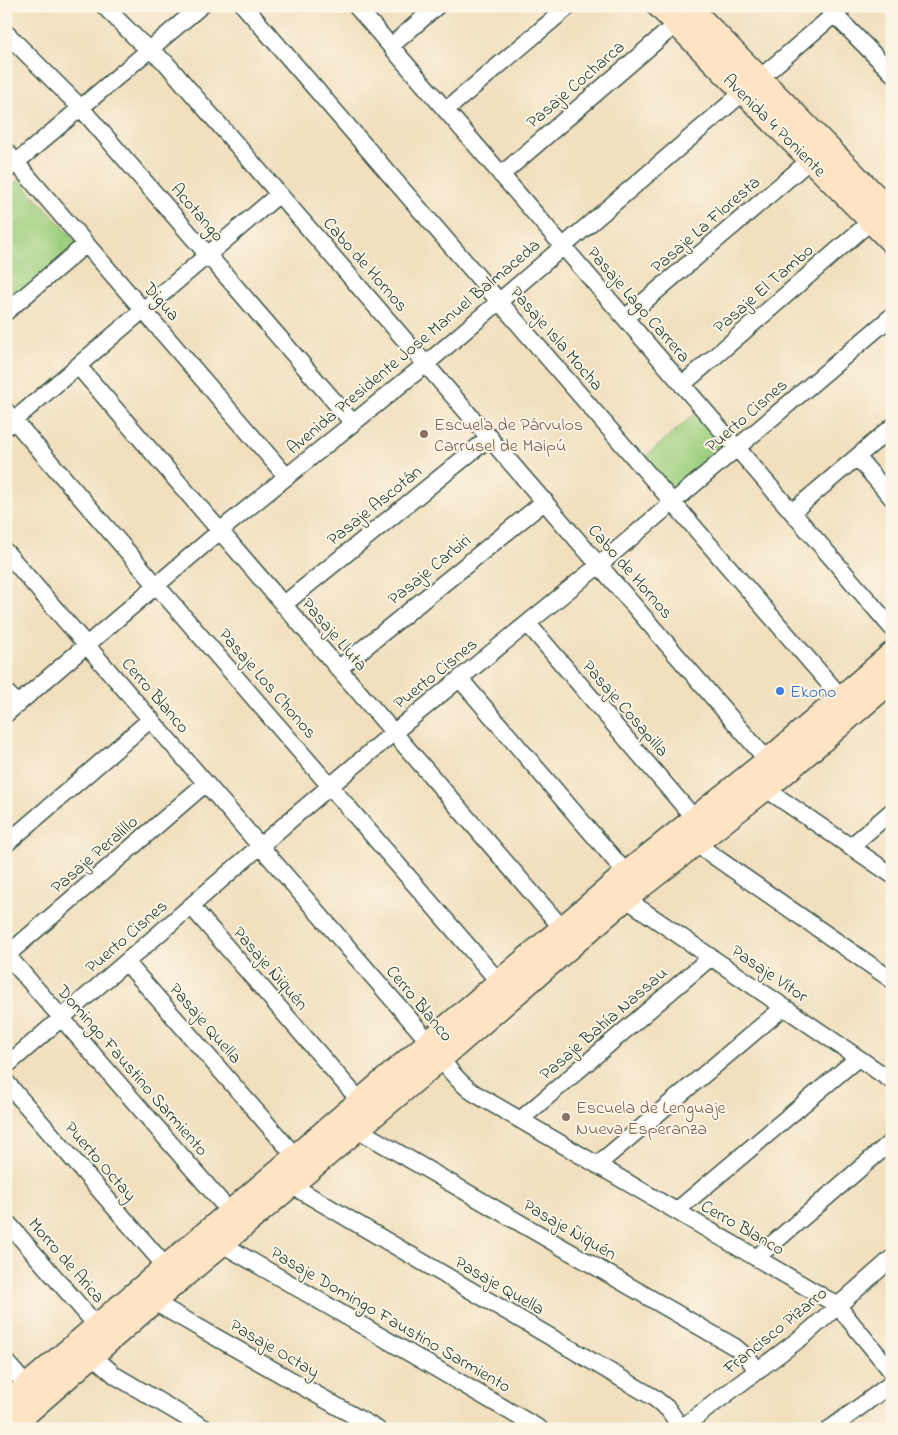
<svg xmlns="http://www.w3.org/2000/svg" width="898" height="1435" font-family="'Indie Flower',sans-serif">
  <rect width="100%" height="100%" fill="#fcf5e5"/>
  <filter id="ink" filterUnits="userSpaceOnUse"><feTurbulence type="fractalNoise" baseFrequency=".02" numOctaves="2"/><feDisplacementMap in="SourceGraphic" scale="10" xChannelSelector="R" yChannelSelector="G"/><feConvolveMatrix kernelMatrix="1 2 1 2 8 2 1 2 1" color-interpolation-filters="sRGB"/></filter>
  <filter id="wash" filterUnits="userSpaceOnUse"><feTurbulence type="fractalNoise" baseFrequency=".0096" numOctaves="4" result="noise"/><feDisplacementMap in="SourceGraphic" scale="20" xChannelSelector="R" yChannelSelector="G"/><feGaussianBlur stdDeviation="1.12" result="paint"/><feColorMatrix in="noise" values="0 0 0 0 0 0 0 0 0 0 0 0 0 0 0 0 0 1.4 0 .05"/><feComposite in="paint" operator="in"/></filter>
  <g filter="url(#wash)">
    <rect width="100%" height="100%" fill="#f1dfbe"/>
    <path fill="#9dcf7f" stroke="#5e865a" d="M19 180 76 241V247L6 307V190Z
      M698 411 730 449 676 495 644 458Z"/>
  </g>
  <g filter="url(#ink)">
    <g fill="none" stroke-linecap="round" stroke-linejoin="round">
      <g stroke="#3e5549" stroke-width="19">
        <path id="street" d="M104 6 139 41 166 63 767 760
          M244 6 840 696
          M356 6 892 628
          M826 6 892 73
          M6 33 81 108 353 423
          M391 46 437 6
          M446 110 569 6
          M6 151 287 477
          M6 171 201 6
          M501 175 676 24
          M6 312 86 244
          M625 318 810 160
          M78 366 562 928
          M682 385 870 222
          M6 411 499 982
          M6 427 279 194
          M857 457 892 498
          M792 512 892 427
          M6 552 419 1030C437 1052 451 1077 474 1093L837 1305 892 1372
          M283 605 490 437
          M528 624 694 818
          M338 669 545 501
          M460 679 626 873
          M6 692 18 705
          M6 714 221 530 426 364 844 6
          M766 789 892 875
          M695 843 892 980
          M6 844 151 719
          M850 847 892 811
          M626 899 892 1081
          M191 906 360 1101
          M6 954 230 1212
          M7 955 206 783
          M126 962 295 1156
          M6 1066 296 815 393 733 599 565 892 316
          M6 1082 166 1267
          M520 1120 711 957
          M357 1129 735 1347 748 1358 758 1371
          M597 1165 784 1007
          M291 1185 653 1397 668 1409 681 1428
          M676 1211 858 1058
          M6 1221 97 1326
          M222 1244 540 1429
          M756 1258 892 1141
          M154 1302 377 1429
          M93 1356 116 1376 206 1429
          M6 1362 27 1386
          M680 1429 806 1334 892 1258
          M830 1429 892 1383"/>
      </g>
      <g stroke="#3e5549" stroke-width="25">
        <path id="secondary" d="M658 6 892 243
          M689 6 892 212
          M6 1403 626 873 776 753 892 653
          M9 1429 154 1302 441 1059 626 899 776 781 892 681"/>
      </g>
      <use href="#street" stroke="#fff" stroke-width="16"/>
      <use href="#secondary" stroke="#fee4c5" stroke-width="22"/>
    </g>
  </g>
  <g fill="#8d6e63" stroke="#fcf5e5" stroke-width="2">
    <circle cx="424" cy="434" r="5"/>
    <circle cx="566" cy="1117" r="5"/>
  </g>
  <circle fill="#3f7fe0" stroke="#fcf5e5" stroke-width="2" cx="780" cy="691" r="5"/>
  <g text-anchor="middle" stroke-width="4" stroke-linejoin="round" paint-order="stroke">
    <g font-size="18" fill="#1f3d34" stroke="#fcf5e5">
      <text transform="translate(575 84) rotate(-41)" y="6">Pasaje Cocharca</text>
      <text transform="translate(775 125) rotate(45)" y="6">Avenida 4 Poniente</text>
      <text transform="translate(198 212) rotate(49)" y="6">Acotango</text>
      <text transform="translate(705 224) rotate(-41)" y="6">Pasaje La Floresta</text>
      <text transform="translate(366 264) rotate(49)" y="6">Cabo de Hornos</text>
      <text transform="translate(763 288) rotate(-41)" y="6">Pasaje El Tambo</text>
      <text transform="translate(162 301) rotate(49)" y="6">Digua</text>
      <text transform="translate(639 304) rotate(49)" y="6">Pasaje Lago Carrera</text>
      <text transform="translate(557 338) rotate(49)" y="6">Pasaje Isla Mocha</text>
      <text transform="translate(413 346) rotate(-40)" y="6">Avenida Presidente Jose Manuel Balmaceda</text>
      <text transform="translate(746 415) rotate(-41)" y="6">Puerto Cisnes</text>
      <text transform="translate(374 505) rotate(-39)" y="6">Pasaje Ascotán</text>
      <text transform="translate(429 569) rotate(-39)" y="6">Pasaje Carbiri</text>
      <text transform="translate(631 571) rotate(49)" y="6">Cabo de Hornos</text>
      <text transform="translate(335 634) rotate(49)" y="6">Pasaje Lluta</text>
      <text transform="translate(435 673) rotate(-39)" y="6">Puerto Cisnes</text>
      <text transform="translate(268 683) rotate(49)" y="6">Pasaje Los Chonos</text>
      <text transform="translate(156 695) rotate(49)" y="6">Cerro Blanco</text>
      <text transform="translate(626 708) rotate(49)" y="6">Pasaje Cosapilla</text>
      <text transform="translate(94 854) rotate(-41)" y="6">Pasaje Peralillo</text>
      <text transform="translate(126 936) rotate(-41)" y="6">Puerto Cisnes</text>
      <text transform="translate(271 968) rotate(49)" y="6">Pasaje Ñiquén</text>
      <text transform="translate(770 973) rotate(34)" y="6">Pasaje Vítor</text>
      <text transform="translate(420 1003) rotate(50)" y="6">Cerro Blanco</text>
      <text transform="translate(206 1023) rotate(49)" y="6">Pasaje Quella</text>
      <text transform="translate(603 1023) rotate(-41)" y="6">Pasaje Bahía Nassau</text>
      <text transform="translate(133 1070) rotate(49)" y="6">Domingo Faustino Sarmiento</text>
      <text transform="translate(101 1161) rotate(49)" y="6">Puerto Octay</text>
      <text transform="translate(743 1227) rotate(30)" y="6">Cerro Blanco</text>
      <text transform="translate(570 1229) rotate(30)" y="6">Pasaje Ñiquén</text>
      <text transform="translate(67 1260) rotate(49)" y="6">Morro de Arica</text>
      <text transform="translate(500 1285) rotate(30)" y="6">Pasaje Quella</text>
      <text transform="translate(391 1319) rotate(30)" y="6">Pasaje Domingo Faustino Sarmiento</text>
      <text transform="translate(775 1330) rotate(-39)" y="6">Francisco Pizarro</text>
      <text transform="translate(275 1348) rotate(30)" y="6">Pasaje Octay</text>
    </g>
    <g font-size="18" fill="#785e54" stroke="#fcf5e5" text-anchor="start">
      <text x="434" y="430">Escuela de Párvulos<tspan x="434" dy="21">Carrusel de Maipú</tspan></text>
      <text x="576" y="1113">Escuela de Lenguaje<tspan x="576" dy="21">Nueva Esperanza</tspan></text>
    </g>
    <g font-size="18" fill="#366cbe" stroke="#fcf5e5" text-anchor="start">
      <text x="790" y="697">Ekono</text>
    </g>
  </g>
  <rect width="898" height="1435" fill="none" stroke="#fcf5e5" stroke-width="25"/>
</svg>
